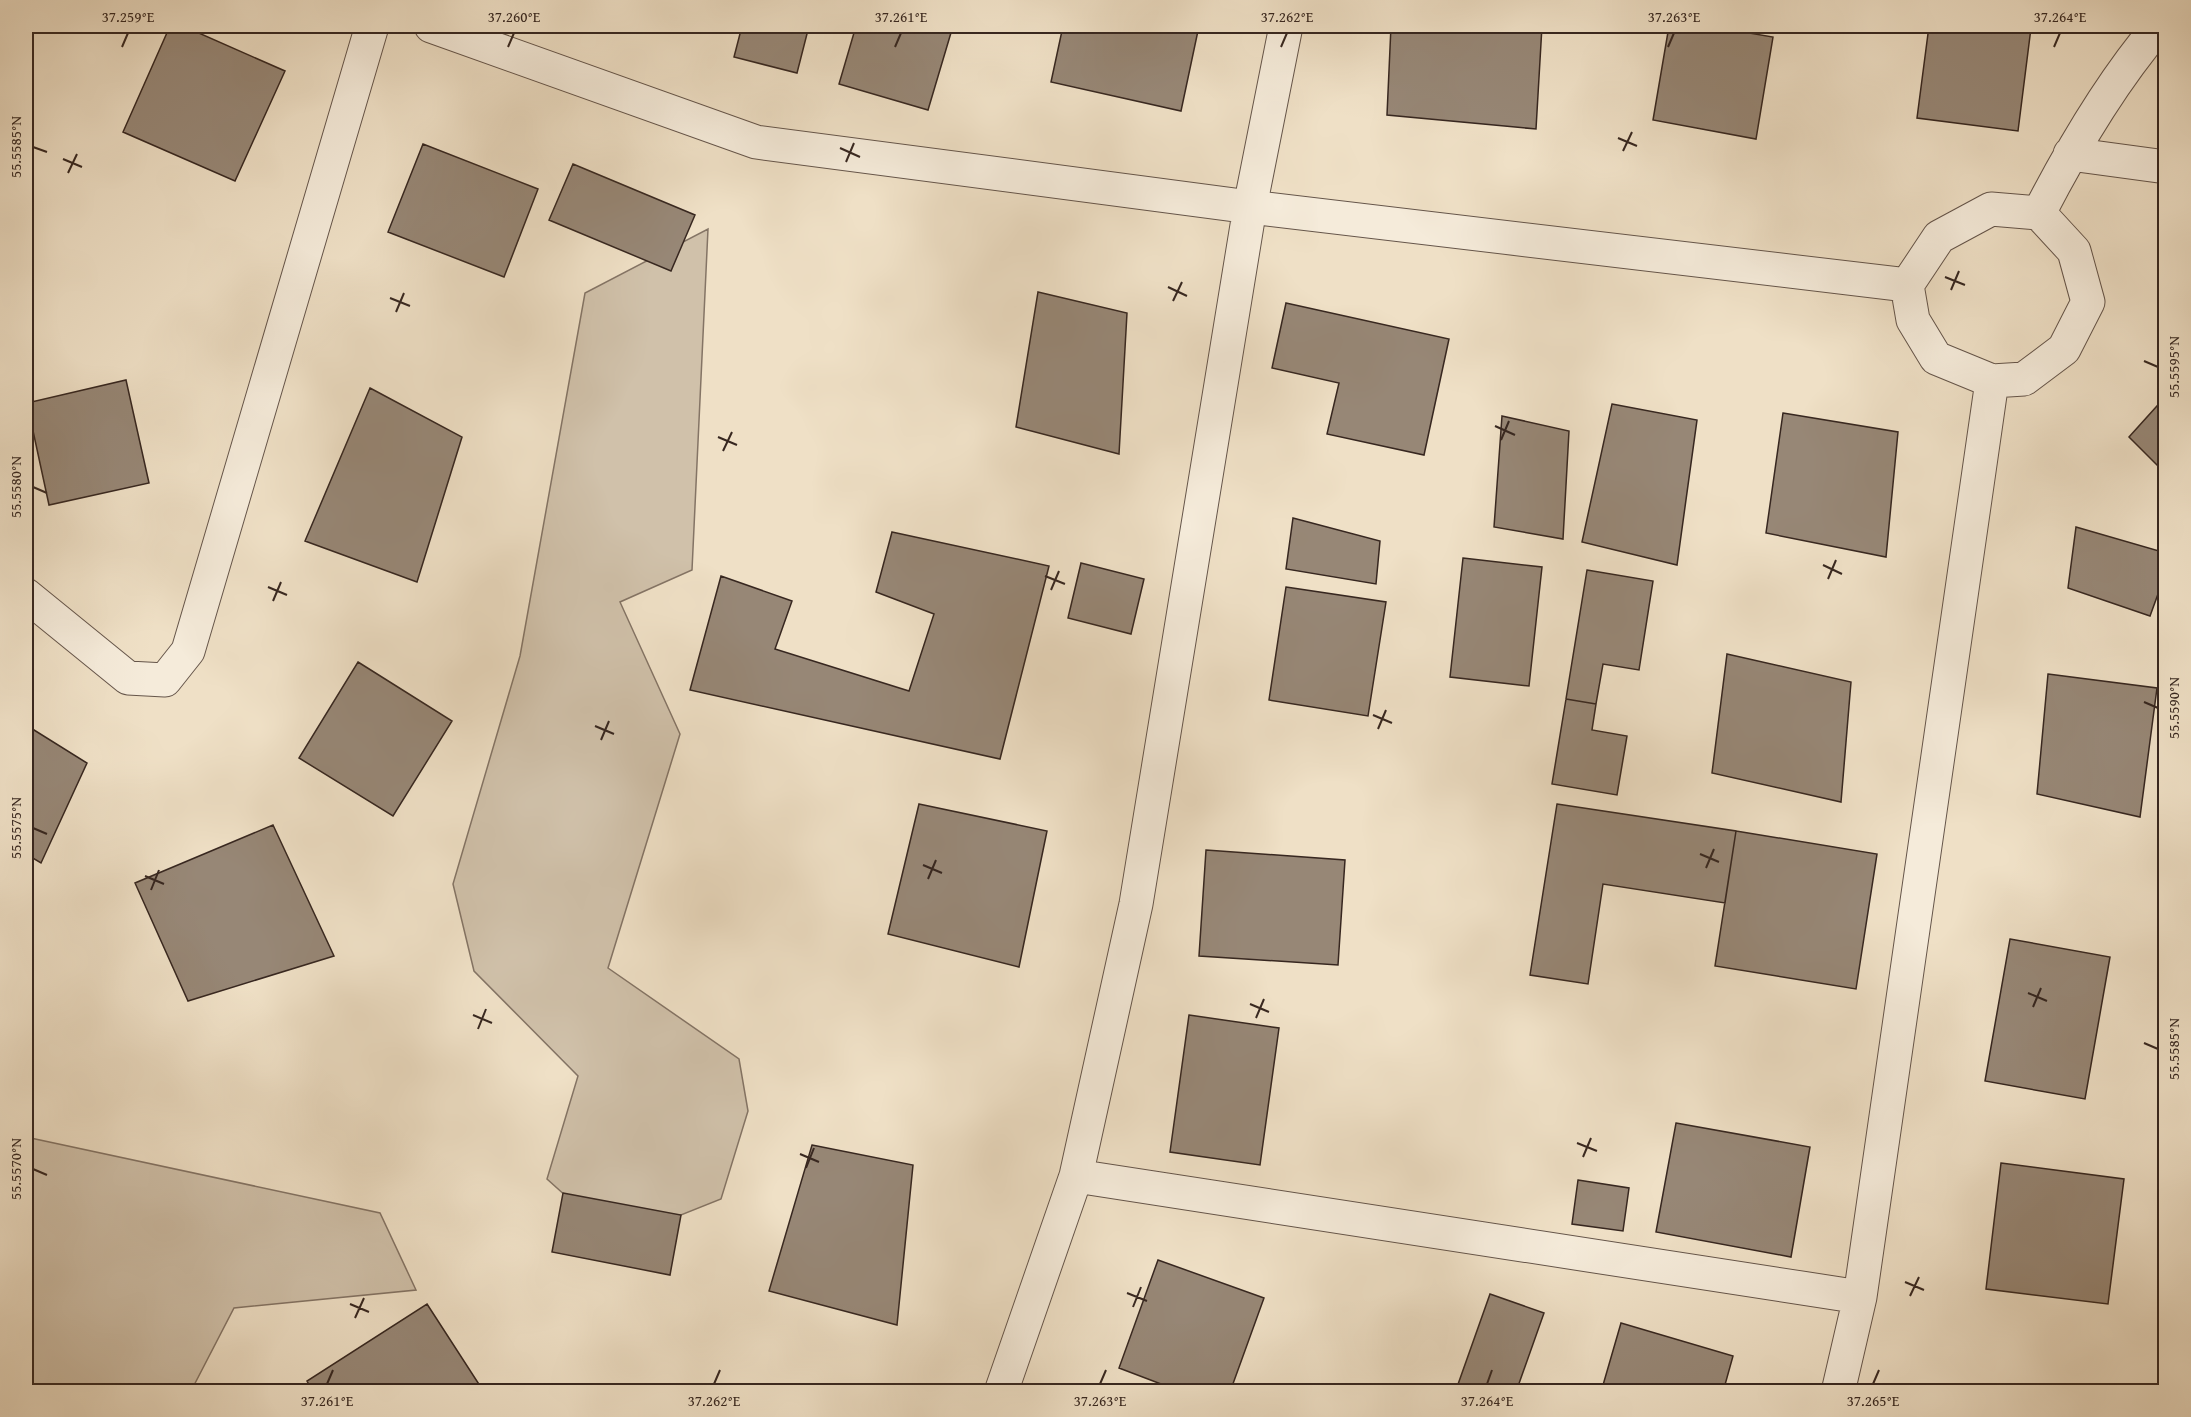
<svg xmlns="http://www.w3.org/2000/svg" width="2191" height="1417" font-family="'Gentium Book Plus',serif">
  <rect width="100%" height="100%" fill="#efe0c6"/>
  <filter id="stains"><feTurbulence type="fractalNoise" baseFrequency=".00333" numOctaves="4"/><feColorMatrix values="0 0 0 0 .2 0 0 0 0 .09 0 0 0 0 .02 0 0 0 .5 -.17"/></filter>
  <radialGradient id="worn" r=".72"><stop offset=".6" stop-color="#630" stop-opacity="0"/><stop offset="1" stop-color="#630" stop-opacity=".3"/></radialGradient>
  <path fill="#d0c1aa" stroke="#847465" stroke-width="1.5" d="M708 229 692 570 620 602 680 734 608 968 739 1059 748 1111 721 1199 616 1241 547 1179 578 1076 474 971 453 884 520 656 585 293Z
    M26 1137 380 1213 416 1290 234 1308 191 1391H26Z"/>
  <path fill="#978776" stroke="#372720" stroke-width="1.5" d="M170 26H183L285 71 235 181 123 132Z
    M742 26H809L797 73 734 57Z
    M856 26H953L928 110 839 84Z
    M1063 26H1199L1181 111 1051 82Z
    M1391 26H1542L1536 129 1387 115Z
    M1669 26H1708L1773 37 1756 139 1653 120Z
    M1929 26H2013L2031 28 2018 131 1917 118Z
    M423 144 538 189 504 277 388 232Z
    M573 164 695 215 671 271 549 220Z
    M1038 292 1127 313 1119 454 1016 427Z
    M1286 303 1449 339 1424 455 1327 434 1339 383 1272 368Z
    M126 380 149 483 49 505 27 403Z
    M370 388 462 437 417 582 305 541Z
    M2166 396V474L2129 437Z
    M1612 404 1697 420 1677 565 1582 542Z
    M1783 413 1898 432 1886 557 1766 533Z
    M1502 416 1569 431 1563 539 1494 527Z
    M1293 518 1380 541 1376 584 1286 569Z
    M2076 527 2166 553V572L2150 616 2068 588Z
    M892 532 1049 566 1000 759 690 690 721 576 792 601 775 649 909 691 934 614 876 592Z
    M1463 558 1542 567 1529 686 1450 677Z
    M1081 563 1144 579 1131 634 1068 618Z
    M1587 570 1653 581 1639 670 1603 664 1596 704 1566 699Z
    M1286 587 1386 602 1368 716 1269 700Z
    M1727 654 1851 682 1841 802 1712 773Z
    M358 662 452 721 393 816 299 758Z
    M2048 674 2157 688 2140 817 2037 794Z
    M1566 699 1596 704 1592 730 1627 736 1617 795 1552 784Z
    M26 725 87 763 41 863 26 854Z
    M919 804 1047 831 1019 967 888 934Z
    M1557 804 1736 831 1725 903 1603 884 1588 984 1530 975Z
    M273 825 334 956 188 1001 135 883Z
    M1736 831 1877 854 1856 989 1715 966Z
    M1206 850 1345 860 1338 965 1199 956Z
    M2010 939 2110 957 2085 1099 1985 1081Z
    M1189 1015 1279 1028 1260 1165 1170 1152Z
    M1676 1123 1810 1147 1791 1257 1656 1232Z
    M812 1145 913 1165 897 1325 769 1291Z
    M2001 1163 2124 1179 2108 1304 1986 1289Z
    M1578 1180 1629 1188 1623 1231 1572 1224Z
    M563 1193 681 1215 670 1275 552 1252Z
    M1158 1260 1264 1298 1230 1392H1182L1119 1368Z
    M1490 1294 1544 1313 1516 1392H1460L1456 1390Z
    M427 1304 484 1392H313L307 1381Z
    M1621 1323 1733 1356 1723 1392H1601Z
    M2017 1386 2033 1392H2015Z"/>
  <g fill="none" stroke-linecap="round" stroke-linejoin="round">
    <g stroke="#65554a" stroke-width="35">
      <path id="minor" d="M431 26 756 142 1250 207 1907 285
        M2070 154 2166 167
        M1991 209 2039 213 2074 251 2088 302 2064 349 2024 379 1992 381 1936 358 1913 320 1907 285 1939 237Z
        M2039 213C2073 147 2111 82 2159 26
        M26 595 128 678 165 680 188 651 372 26
        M1076 1176 1860 1297
        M1001 1392 1076 1176 1136 904 1250 207 1286 26
        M1838 1392 1860 1297 1992 381"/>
    </g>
    <use href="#minor" stroke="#f5ebda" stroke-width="33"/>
  </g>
  <path fill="none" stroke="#372720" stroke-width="2" d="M122 47 128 33M508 47 514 33M895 47 901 33M1281 47 1287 33M1668 47 1674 33M2054 47 2060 33M1618 138 1637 146M33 147 47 152M840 148 860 157M1623 151 1632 132M63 159 82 167M846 162 854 143M68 173 77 154M1945 277 1965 285M1168 287 1187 296M1951 290 1959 271M390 298 410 306M1173 301 1182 282M396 312 404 293M2144 361 2158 367M1495 426 1515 435M718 437 737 445M1501 440 1509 421M723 451 732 432M33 487 47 493M1823 565 1842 574M1045 576 1065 584M1828 579 1836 560M268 587 287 595M1051 590 1059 571M273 601 281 582M2144 702 2158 708M1373 715 1392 723M595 726 614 734M1378 729 1386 710M601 740 609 721M33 828 47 834M1700 854 1719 862M923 865 942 873M1706 868 1714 849M145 876 164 884M928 879 936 860M151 890 159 870M2028 993 2047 1001M1250 1004 1269 1012M2033 1007 2041 988M473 1015 492 1023M1256 1018 1264 999M478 1029 486 1009M2144 1043 2158 1049M1577 1143 1597 1151M800 1154 819 1162M1583 1157 1591 1138M806 1168 814 1148M33 1169 47 1175M1905 1282 1924 1290M1127 1293 1147 1301M1910 1296 1919 1277M350 1304 369 1312M1133 1307 1141 1287M355 1318 364 1298M327 1384 333 1370M714 1384 720 1370M1100 1384 1106 1370M1487 1384 1492 1370M1873 1384 1879 1370"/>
  <rect width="2191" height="1417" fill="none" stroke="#efe0c6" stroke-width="66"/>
  <rect x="33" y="33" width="2125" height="1351" fill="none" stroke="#372720" stroke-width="2"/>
  <g font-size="15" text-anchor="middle" fill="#372720">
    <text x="128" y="22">37.259°E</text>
    <text x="514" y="22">37.260°E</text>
    <text x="901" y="22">37.261°E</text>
    <text x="1287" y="22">37.262°E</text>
    <text x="1674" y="22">37.263°E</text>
    <text x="2060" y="22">37.264°E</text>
    <text transform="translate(16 147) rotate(-90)" y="5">55.5585°N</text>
    <text transform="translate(2174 367) rotate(-90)" y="5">55.5595°N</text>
    <text transform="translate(16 487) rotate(-90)" y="5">55.5580°N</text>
    <text transform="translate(2174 708) rotate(-90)" y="5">55.5590°N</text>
    <text transform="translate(16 828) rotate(-90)" y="5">55.5575°N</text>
    <text transform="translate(2174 1049) rotate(-90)" y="5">55.5585°N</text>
    <text transform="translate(16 1169) rotate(-90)" y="5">55.5570°N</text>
    <text x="327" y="1406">37.261°E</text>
    <text x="714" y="1406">37.262°E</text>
    <text x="1100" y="1406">37.263°E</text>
    <text x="1487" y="1406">37.264°E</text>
    <text x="1873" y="1406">37.265°E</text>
  </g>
  <rect width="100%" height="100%" filter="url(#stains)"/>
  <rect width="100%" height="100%" fill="url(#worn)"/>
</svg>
